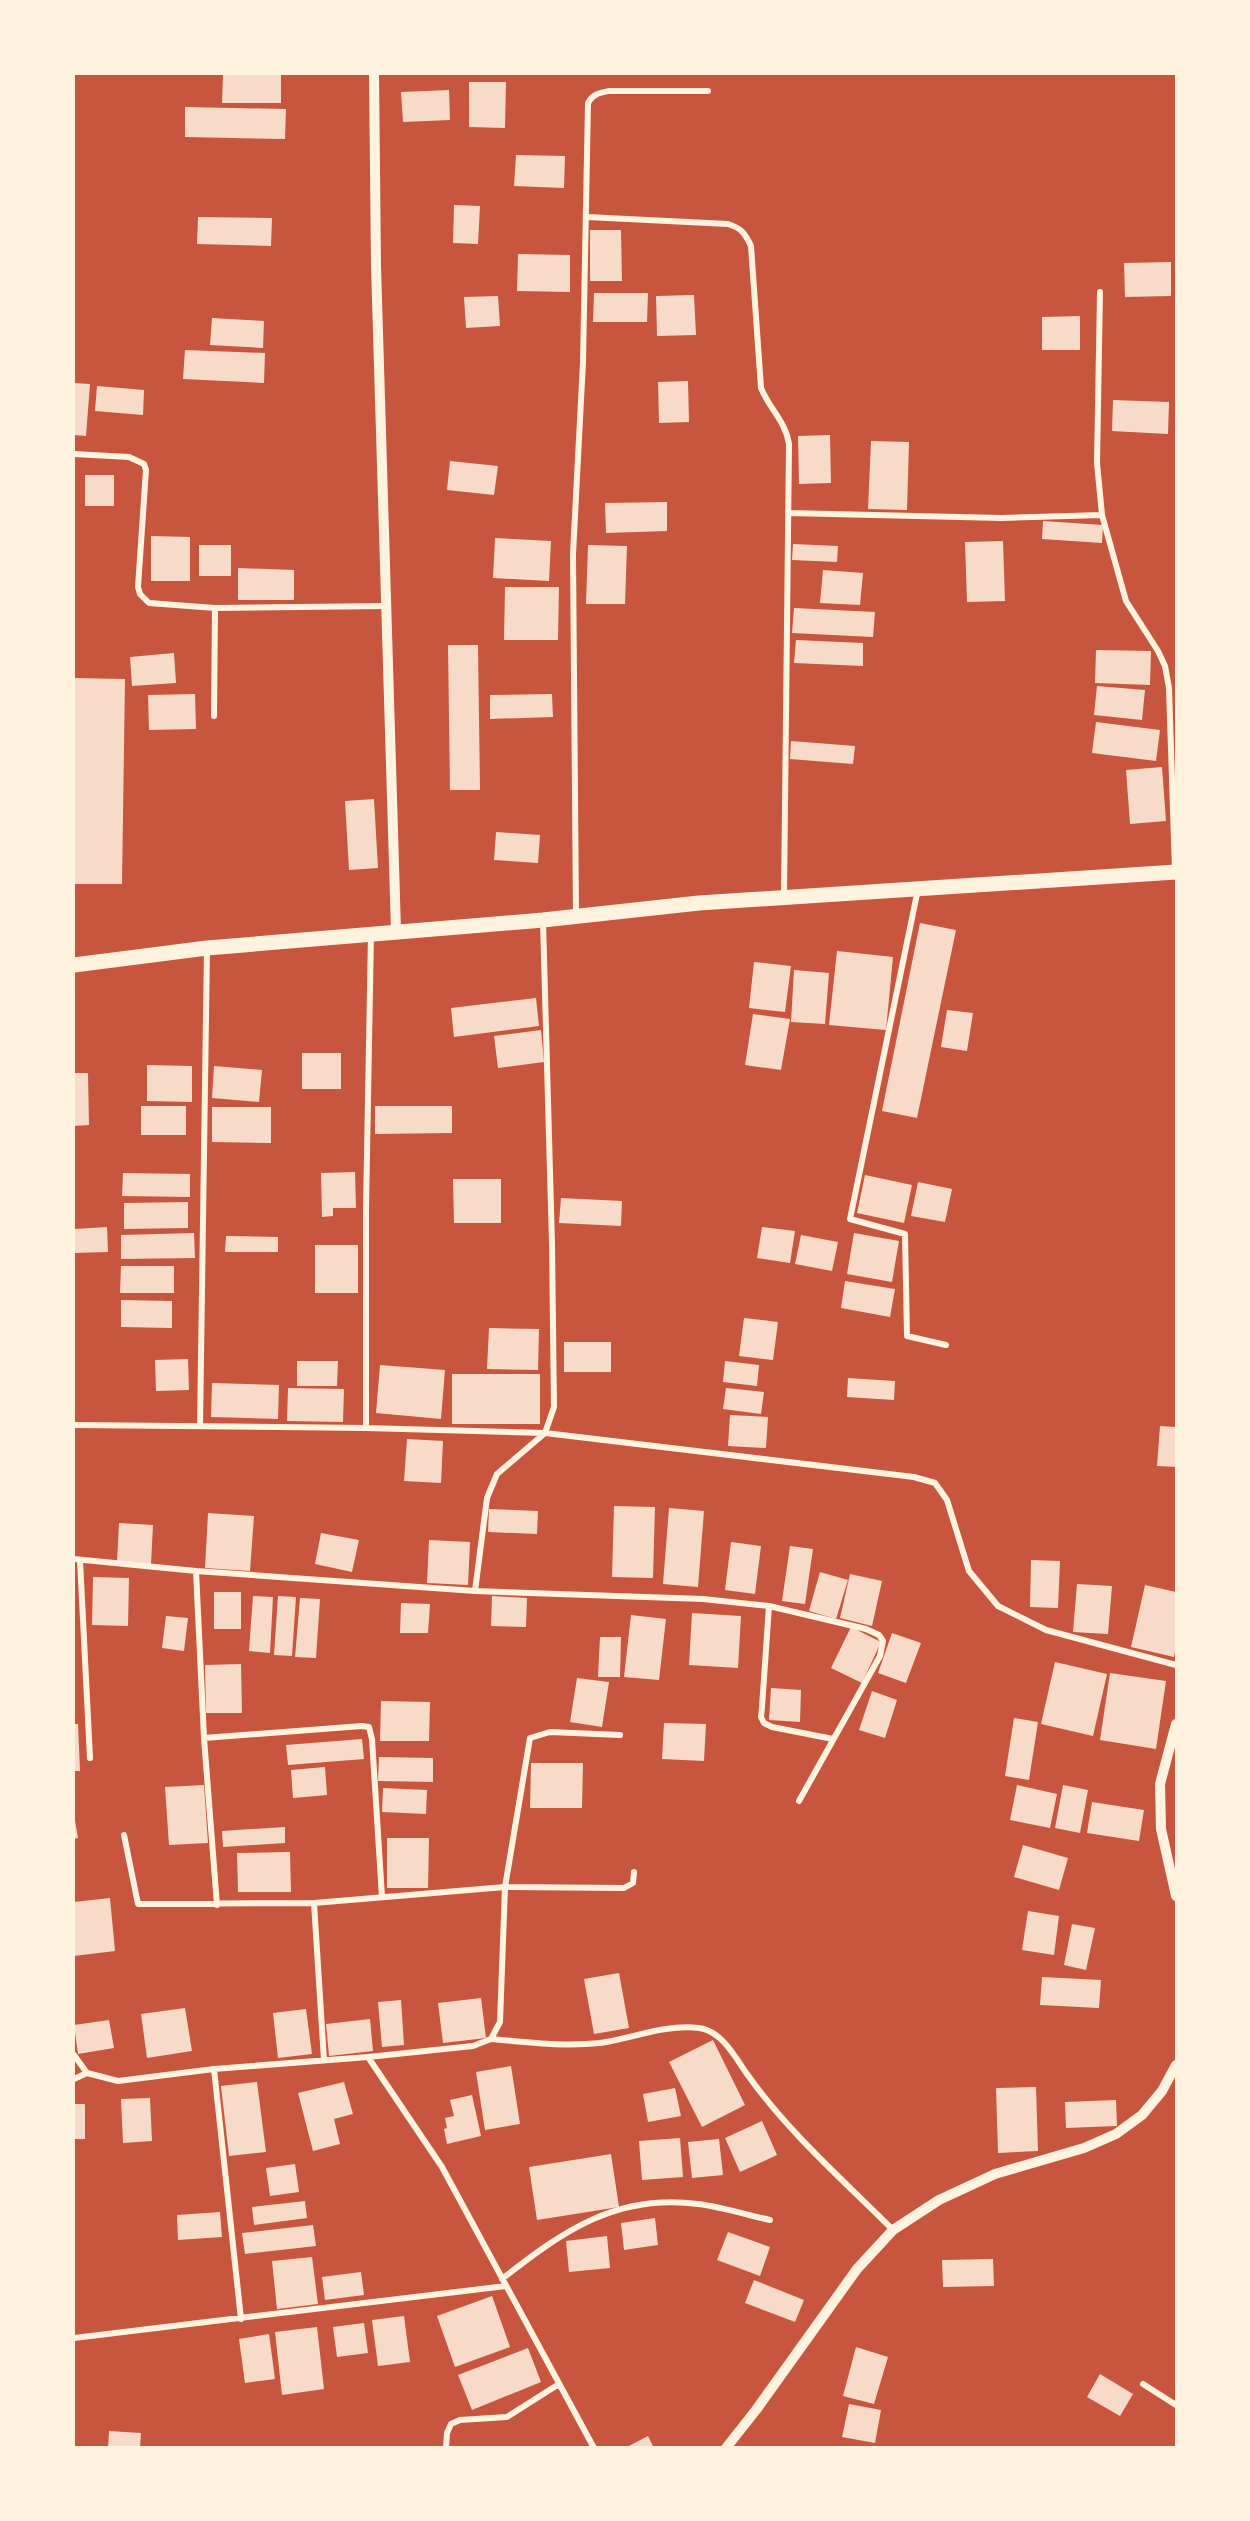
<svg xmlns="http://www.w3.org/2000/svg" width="1250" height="2521" font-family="Helvetica,sans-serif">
  <rect width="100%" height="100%" fill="#c8553d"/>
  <path fill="#f7dbc8" d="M223 74H281V103H222Z
    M469 82H506L505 128 469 127Z
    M449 90 450 120 403 122 401 92Z
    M185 107 286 109 285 139 185 137Z
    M516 155 565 156 564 188 514 186Z
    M454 205 480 206 478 244 453 243Z
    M198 217 272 218 271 246 197 244Z
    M590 230H621L622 281H590Z
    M518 254 570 255V292L517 291Z
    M1171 262V296L1125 297 1124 263Z
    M594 293H648L647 322H593Z
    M694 295 696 335 657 336 656 296Z
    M498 296 500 326 466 328 464 297Z
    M1080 316V350H1042V317Z
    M212 318 264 321 263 348 210 345Z
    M185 350 265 353 264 383 183 379Z
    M688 381 689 422 659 423 658 382Z
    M74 383 90 384 86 436 74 435Z
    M97 386 144 390 143 415 95 411Z
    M1113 400 1169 402 1168 434 1112 431Z
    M830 435 831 483 799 484 798 436Z
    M871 441 909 442 907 510 868 509Z
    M450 461 498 466 494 495 447 490Z
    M85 475H114V506H85Z
    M667 502V531L606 533 605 503Z
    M1043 521 1103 525 1102 543 1042 539Z
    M151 536 190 537V581H151Z
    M495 538 551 541 549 581 493 578Z
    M1003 541 1005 601 967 602 965 542Z
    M793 544 838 546 837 562 792 560Z
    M199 545H231V576H199Z
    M588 545 627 546 625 604H586Z
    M238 568 294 570V600H238Z
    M823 570 863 573 860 605 820 603Z
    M505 587H559L558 640H504Z
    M794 608 875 612 873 637 792 633Z
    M796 640 863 643V666L794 663Z
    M448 645H478L480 790H450Z
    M1096 650 1151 651 1150 685 1095 683Z
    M174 653 176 683 132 686 130 657Z
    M74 678 125 679 122 884H74Z
    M1097 686 1145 690 1142 720 1094 715Z
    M195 694 196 729 149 730 148 695Z
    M552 694 553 717 490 719V695Z
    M1096 722 1160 730 1156 761 1092 753Z
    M791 741 855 746 853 764 790 759Z
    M1162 767 1166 821 1130 824 1126 770Z
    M374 799 378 868 349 870 345 801Z
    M496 832 540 835 538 863 494 860Z
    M920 923 956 930 917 1118 882 1111Z
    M837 951 893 957 886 1030 829 1025Z
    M754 962 791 966 785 1012 749 1008Z
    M794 970 829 973 825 1024 791 1022Z
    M536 998 539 1026 454 1037 451 1008Z
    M947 1010 973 1013 967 1051 941 1047Z
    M753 1014 790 1019 781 1070 745 1065Z
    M541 1030 544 1062 498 1068 494 1036Z
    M302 1053H341V1089H302Z
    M147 1065 192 1066V1102L147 1101Z
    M214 1066 262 1070 259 1102 212 1098Z
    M74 1073H88L89 1125 74 1126Z
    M141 1106H186V1135H141Z
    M375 1106H452V1133L375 1134Z
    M212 1107H271V1143L212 1142Z
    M355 1172 356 1208H333V1216L322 1217 321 1173Z
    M123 1173 190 1174V1197L122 1196Z
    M865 1175 912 1185 904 1223 857 1213Z
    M453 1179H501V1223H454Z
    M918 1182 952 1189 945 1222 911 1216Z
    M561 1198 622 1201 621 1226 559 1223Z
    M188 1202V1228L124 1229V1203Z
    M107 1227 108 1252 74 1253V1229Z
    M762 1227 795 1231 790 1263 757 1258Z
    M194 1233 195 1258 121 1259V1235Z
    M854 1233 899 1241 892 1282 847 1274Z
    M801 1235 838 1242 832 1271 795 1264Z
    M226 1236 278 1237V1252H225Z
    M315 1245H358V1293H315Z
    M121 1266H174V1293H120Z
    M845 1281 895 1289 890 1317 841 1308Z
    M121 1300 172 1301V1328L121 1327Z
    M744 1318 778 1322 773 1360 739 1356Z
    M489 1328 539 1329 538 1370 487 1369Z
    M564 1342H611V1372H564Z
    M188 1359 189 1390 156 1391 155 1360Z
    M297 1361H338L337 1386H297Z
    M725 1361 759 1365 757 1386 723 1382Z
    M380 1365 445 1370 441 1419 376 1413Z
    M452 1374H540V1424H452Z
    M848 1378 895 1381 894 1400 847 1397Z
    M212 1383 279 1385 278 1419 211 1417Z
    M288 1388 344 1389 343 1422 287 1421Z
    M726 1388 764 1392 761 1414 723 1409Z
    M730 1415 768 1417 766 1448 728 1446Z
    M1160 1426 1176 1427V1467L1157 1466Z
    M407 1439 443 1441 441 1483 404 1481Z
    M614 1506 655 1507 653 1578 612 1577Z
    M669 1508 704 1511 698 1587 663 1584Z
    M489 1509 538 1511 537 1534 488 1532Z
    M208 1513 254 1516 250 1571 205 1568Z
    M119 1523 153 1525 151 1564 117 1562Z
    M321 1533 359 1540 352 1572 315 1564Z
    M429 1540 470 1542 468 1585 427 1583Z
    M731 1542 761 1546 755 1594 725 1590Z
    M790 1546 813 1549 805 1604 782 1601Z
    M1031 1560 1060 1561 1058 1608 1030 1607Z
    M820 1572 848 1580 836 1619 809 1611Z
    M850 1574 882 1581 872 1626 840 1618Z
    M93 1577 129 1578 128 1626 92 1625Z
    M1077 1584 1112 1586 1108 1634 1073 1632Z
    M1145 1585 1176 1592V1646L1174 1657 1131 1647Z
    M214 1592H241V1629H214Z
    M253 1596 273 1597 270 1653 249 1651Z
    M278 1596 296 1597 292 1656 274 1655Z
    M492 1596 527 1598 526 1627 491 1626Z
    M300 1598 320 1599 316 1658 295 1657Z
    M401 1603 430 1604 428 1633H400Z
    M692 1613 741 1616 738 1668 689 1665Z
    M631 1615 666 1619 659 1680 624 1677Z
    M166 1616 188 1618 184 1651 162 1648Z
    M851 1627 881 1642 862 1683 831 1668Z
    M892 1633 921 1643 906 1683 878 1673Z
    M600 1637H621L620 1677H598Z
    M1055 1662 1107 1674 1093 1736 1041 1724Z
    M241 1664 242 1713H206L205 1665Z
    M1110 1673 1166 1681 1156 1749 1100 1740Z
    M577 1678 609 1682 602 1727 570 1722Z
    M771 1688 801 1690 800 1722 769 1720Z
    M872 1691 897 1700 885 1738 859 1730Z
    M381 1701 430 1702 429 1741H380Z
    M1014 1718 1038 1722 1029 1780 1005 1776Z
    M664 1723 706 1724 704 1761 662 1759Z
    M74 1724H78L80 1771H74Z
    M362 1739 364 1759 288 1765 286 1745Z
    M379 1757 433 1758V1782L378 1781Z
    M531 1763H583L582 1808H530Z
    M325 1767 327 1795 293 1798 291 1770Z
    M204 1785 208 1843 169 1845 165 1787Z
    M1017 1785 1057 1794 1050 1828 1010 1820Z
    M1063 1785 1088 1790 1080 1833 1055 1828Z
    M383 1788 427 1790 426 1814 382 1812Z
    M1092 1802 1144 1810 1139 1841 1087 1833Z
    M74 1815 78 1838 74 1839Z
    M285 1827V1843L223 1847 222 1831Z
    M387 1838H429L428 1888H387Z
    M1023 1845 1068 1858 1059 1890 1014 1877Z
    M290 1852 291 1892H238L237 1853Z
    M110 1898 115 1951 74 1956V1902Z
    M1028 1911 1059 1916 1054 1955 1022 1950Z
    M1072 1924 1095 1928 1086 1970 1064 1965Z
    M619 1973 629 2028 594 2034 584 1979Z
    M1042 1977 1101 1980 1099 2008 1040 2005Z
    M481 1998 486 2038 443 2043 438 2003Z
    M401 2000 404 2045 382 2047 378 2002Z
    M185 2008 192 2051 147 2058 141 2014Z
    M306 2009 312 2054 278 2058 273 2013Z
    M370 2019 373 2051 329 2056 326 2024Z
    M109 2020 114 2048 78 2054 74 2025Z
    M713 2040 745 2105 702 2127 669 2062Z
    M511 2066 520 2124 485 2130 476 2072Z
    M257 2082 266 2152 229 2156 221 2086Z
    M344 2082 353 2114 334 2119 340 2144 313 2151 298 2093Z
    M1036 2087 1038 2151 998 2153 996 2088Z
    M675 2088 681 2116 648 2122 643 2094Z
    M472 2095 481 2136 447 2144 444 2129 447 2128 445 2118 454 2116 450 2100Z
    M150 2098 152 2141 123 2143 121 2099Z
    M1116 2100 1117 2126 1066 2128 1065 2102Z
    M74 2104H85V2139H74Z
    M762 2121 777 2155 740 2172 725 2138Z
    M680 2138 683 2177 642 2180 639 2141Z
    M719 2139 723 2175 692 2178 688 2142Z
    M611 2154 619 2207 537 2220 529 2167Z
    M295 2164 299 2192 270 2196 266 2168Z
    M305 2201 307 2218 254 2225 252 2207Z
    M220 2212 222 2237 178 2240 177 2215Z
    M655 2218 658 2245 624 2250 621 2223Z
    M313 2225 316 2246 245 2254 242 2233Z
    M728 2232 770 2247 760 2276 717 2260Z
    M607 2236 610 2268 569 2272 566 2241Z
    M312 2257 318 2304 277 2309 272 2261Z
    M993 2259 994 2286 943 2287 942 2260Z
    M361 2272 364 2295 325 2300 322 2277Z
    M754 2280 804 2300 795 2322 745 2303Z
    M492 2296 510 2347 455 2367 437 2316Z
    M404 2316 410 2362 378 2366 372 2320Z
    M364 2323 368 2353 337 2357 333 2327Z
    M317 2327 324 2389 282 2395 275 2332Z
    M269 2334 275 2379 245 2383 239 2339Z
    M856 2347 888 2357 874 2404 843 2396Z
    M528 2348 541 2382 472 2410 458 2375Z
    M1100 2374 1133 2394 1120 2416 1087 2397Z
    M849 2404 881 2410 875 2443 842 2437Z
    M109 2431 141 2433 140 2448H108Z
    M648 2436 654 2448H625Z"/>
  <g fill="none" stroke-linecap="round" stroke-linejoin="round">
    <path stroke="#fff3e0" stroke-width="6" d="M587 217 728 224C741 228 745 233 751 246L761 388C769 408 786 422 789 444L784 897
      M1100 292 1097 463 1102 515 1126 601 1158 651 1165 666 1169 688 1175 871
      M74 454 129 457 144 464 146 470 138 587 140 594 149 603 215 608 214 716
      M788 513 1002 518 1102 515
      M215 608 387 606
      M918 889 850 1219 905 1234 907 1336 946 1345
      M576 915 573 554 583 362 588 103C593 94 599 93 609 91H708
      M543 921 552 1244 554 1407 545 1433 497 1474 487 1498 475 1591 703 1599 769 1606 866 1629 879 1635 883 1641 880 1656 799 1801
      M74 1425 366 1428 545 1433 914 1477 935 1483 947 1500 969 1571 998 1606 1046 1630 1176 1665
      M200 1426 207 949
      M366 1428V1209L371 934
      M74 1559 196 1571 475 1591
      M80 1560 90 1758
      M196 1571 204 1738 217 1905
      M769 1606 762 1707 761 1717 764 1723 772 1727 833 1739
      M620 1735 550 1732 530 1738 505 1887 624 1888 633 1883 634 1872
      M204 1738 362 1726 369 1727 372 1739 382 1897
      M124 1835 138 1904 314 1903 505 1887 500 2022 491 2039 473 2046 368 2057
      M314 1903 324 2060
      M491 2039C527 2042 564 2047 600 2043 634 2038 664 2024 699 2028 722 2031 735 2057 747 2074 788 2132 843 2180 893 2230
      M74 2055 87 2073 118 2081 214 2069 368 2057 442 2167 594 2448
      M214 2069 241 2319
      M74 2079 87 2073
      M502 2279C563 2231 617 2193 698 2204 722 2207 747 2215 770 2220
      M74 2338 506 2286
      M1143 2384 1176 2405
      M446 2448 447 2433 451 2424 460 2420 507 2417 559 2384"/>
    <path stroke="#fff3e0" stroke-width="10" d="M374 74 376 266 396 931
      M1176 1724 1160 1784 1161 1829 1176 1896
      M726 2448 756 2410 857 2269 893 2230 939 2200 995 2174 1084 2148 1116 2134 1142 2115 1162 2091 1176 2065"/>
    <path stroke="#fff3e0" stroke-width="15" d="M74 965 207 948 543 920 699 903 1176 872"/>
  </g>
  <rect width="1250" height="2521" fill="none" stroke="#fff3e0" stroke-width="150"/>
</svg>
